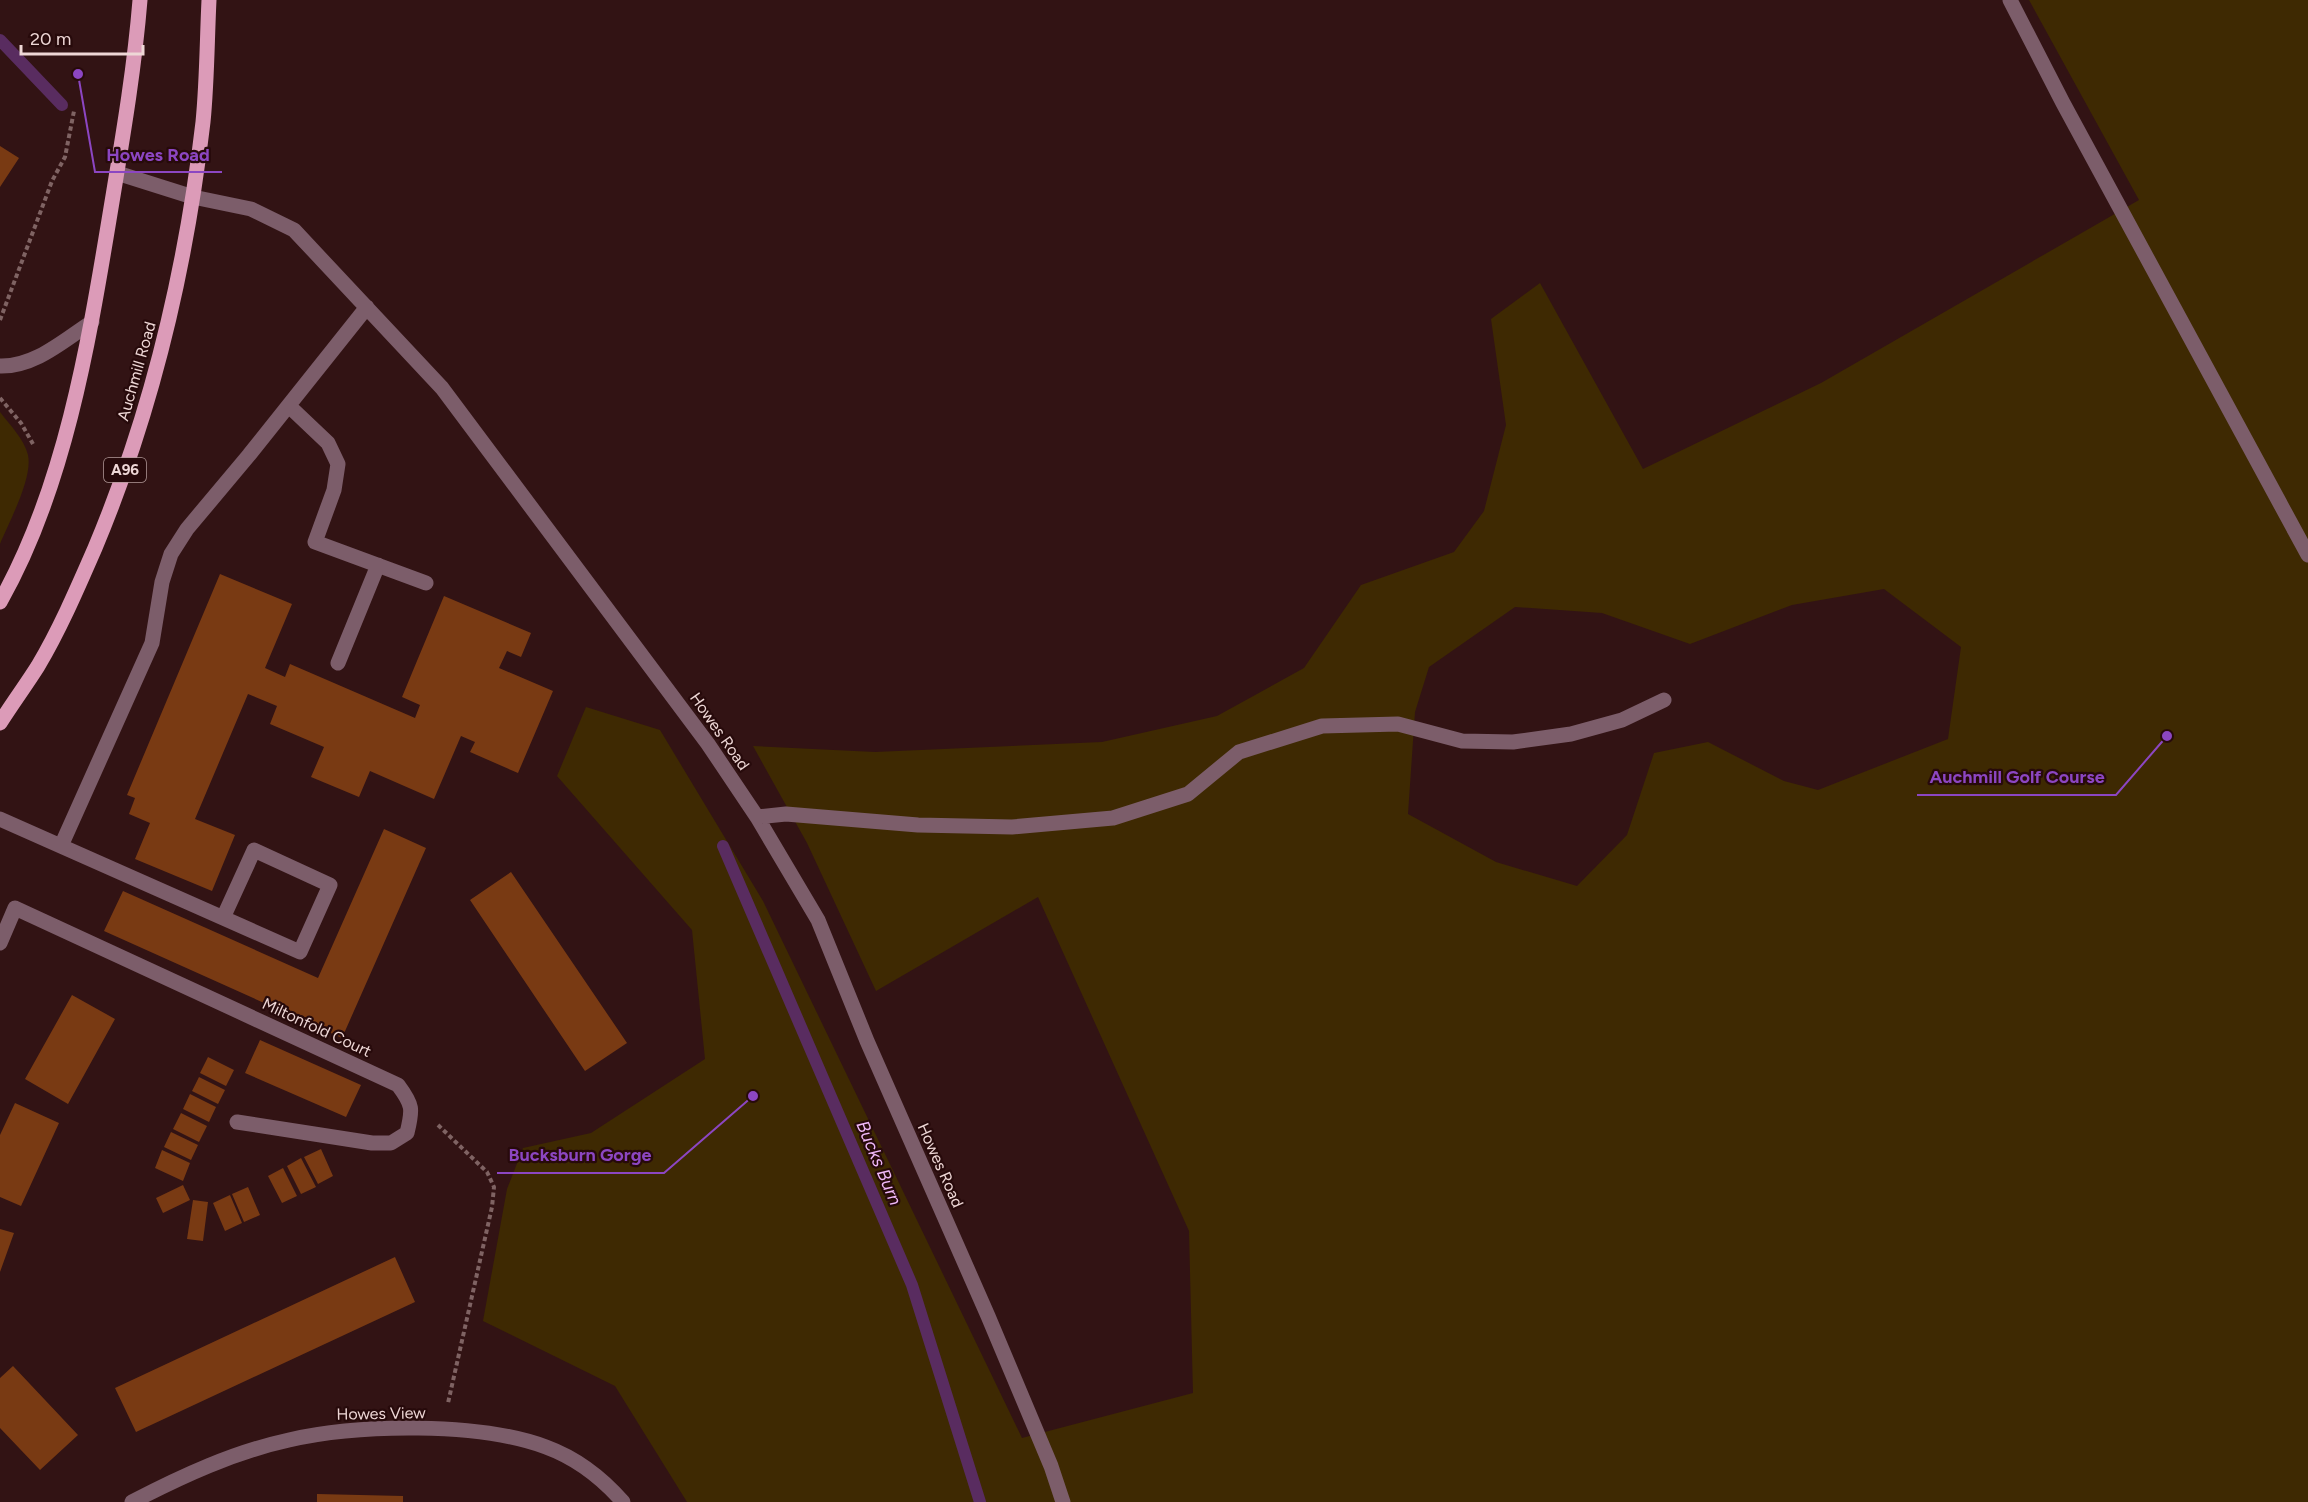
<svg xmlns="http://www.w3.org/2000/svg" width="2308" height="1502" font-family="Figtree,sans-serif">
  <rect width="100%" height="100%" fill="#321314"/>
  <path fill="#3e2902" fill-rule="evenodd" d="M2029 0H2308V1502H687L615 1386 483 1321 507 1189 523 1148 591 1133 705 1059 692 930 557 776 586 707 660 730 763 901 1022 1438 1193 1393 1189 1231 1038 897 876 991 807 843 753 746 875 752 1102 742 1217 716 1304 668 1361 585 1454 552 1484 511 1506 425 1491 319 1540 283 1643 469 1821 383 2139 200ZM1884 589 1961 647 1948 739 1818 790 1784 781 1708 742 1654 753 1627 835 1577 886 1496 862 1408 814 1415 712 1429 667 1515 607 1602 613 1690 644 1792 605Z
    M0 412C10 425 24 439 28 455 33 478 9 522 0 544Z"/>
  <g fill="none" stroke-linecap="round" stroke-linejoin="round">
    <path stroke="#592c60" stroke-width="12" d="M0 40 62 105
      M723 846 912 1285 980 1502"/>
  </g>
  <path fill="#793a13" d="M0 146 19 158 0 187Z
    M220 574 292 604 265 668 285 677 290 664 415 718 420 705 402 697 444 596 531 633 521 657 507 651 499 668 553 691 518 773 470 752 475 742 461 736 434 799 370 771 359 797 311 777 324 747 270 724 277 706 248 694 195 819 235 835 212 891 135 859 150 823 129 814 135 798 127 795Z
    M384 829 426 848 342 1038 104 931 123 891 318 978Z
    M511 872 627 1043 585 1071 470 900Z
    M72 995 115 1019 68 1104 25 1079Z
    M260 1040 361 1085 346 1117 245 1073Z
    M208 1057 234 1070 226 1086 200 1073Z
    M199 1077 225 1090 218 1104 192 1091Z
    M190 1094 216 1107 209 1122 183 1109Z
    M15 1103 59 1123 21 1206 0 1197V1135Z
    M181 1113 207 1126 199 1142 173 1129Z
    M171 1132 198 1145 191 1160 164 1147Z
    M321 1149 333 1176 318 1184 304 1157Z
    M162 1150 190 1163 183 1181 155 1168Z
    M301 1158 316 1187 301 1194 287 1166Z
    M283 1168 297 1196 282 1203 268 1176Z
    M183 1185 190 1200 163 1213 156 1198Z
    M248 1187 260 1215 244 1222 232 1194Z
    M230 1195 242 1223 225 1231 213 1203Z
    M193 1200 208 1202 203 1241 187 1239Z
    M0 1229 14 1233 0 1272Z
    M395 1257 415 1302 136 1432 115 1388Z
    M13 1366 78 1435 40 1470 0 1428V1378Z
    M317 1494 403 1496V1502H317Z"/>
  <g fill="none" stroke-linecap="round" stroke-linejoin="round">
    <path stroke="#7f6363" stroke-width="4" stroke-dasharray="4.5 3" stroke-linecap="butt" d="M0 320 52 181 65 157 74 111
      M0 398 21 423 33 444
      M438 1125 487 1172 494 1187 492 1207 448 1403"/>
    <path stroke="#7c5d6a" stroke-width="15" d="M2010 0 2063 103 2308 555
      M117 173 193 197 251 209 294 230 442 388 708 744 757 817 818 920 867 1041 988 1316 1051 1466 1063 1502
      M0 366C35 367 64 340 92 322
      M289 406 328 443 338 464 334 490 315 542 426 583
      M338 663 378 565
      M757 817 786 814 918 825 1012 827 1113 818 1188 794 1239 752 1322 726 1398 724 1462 741 1513 742 1571 734 1622 720 1664 700
      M0 819 300 952 330 885 254 850 223 918
      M61 846 152 643 162 582 171 554 187 529 249 455 367 307
      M0 943 15 908 398 1085C413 1105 413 1109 407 1133L391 1143H372L237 1122
      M132 1502C182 1476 234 1452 289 1440 359 1424 479 1422 546 1447 576 1458 602 1478 623 1502"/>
    <path stroke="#dc9bb8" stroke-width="15" d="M0 602C64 489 88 347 109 220 121 147 134 74 140 0
      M0 723C12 704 26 685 38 666 60 629 78 587 95 548 152 412 186 268 203 122 207 82 207 41 209 0"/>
  </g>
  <g text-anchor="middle" stroke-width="4.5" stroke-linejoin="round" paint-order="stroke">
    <rect fill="#270a0b" stroke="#b29a99" stroke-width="1.5" x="104" y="458" width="42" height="24" rx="4.5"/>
    <g font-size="15" font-weight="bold" fill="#eed7d6">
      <text x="125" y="475">A96</text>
    </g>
    <g font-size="16" fill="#eed7d6" stroke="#270a0b">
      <text transform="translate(136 371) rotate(-74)" y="6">Auchmill Road</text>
      <text transform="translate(720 731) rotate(55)" y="6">Howes Road</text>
      <text transform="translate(317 1027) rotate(25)" y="6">Miltonfold Court</text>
      <text transform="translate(941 1165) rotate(66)" y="6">Howes Road</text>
      <text transform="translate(381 1413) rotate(-1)" y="6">Howes View</text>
    </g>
    <g font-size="18" font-style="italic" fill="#efb8f8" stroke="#270a0b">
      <text transform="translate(879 1163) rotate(67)" y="6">Bucks Burn</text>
    </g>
  </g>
  <path fill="none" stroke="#8c46c2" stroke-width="2" d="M78 74L95 172H222M2167 736L2116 795H1917M753 1096L664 1173H497"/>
  <g fill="#8c46c2" stroke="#270a0b" stroke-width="2">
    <circle cx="78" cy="74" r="6"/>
    <circle cx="2167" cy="736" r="6"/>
    <circle cx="753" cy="1096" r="6"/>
  </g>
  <g font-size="18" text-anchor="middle" font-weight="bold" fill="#8c46c2" stroke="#270a0b" stroke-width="4.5" stroke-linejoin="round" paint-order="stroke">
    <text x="158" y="161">Howes Road</text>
    <text x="2017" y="783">Auchmill Golf Course</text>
    <text x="580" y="1161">Bucksburn Gorge</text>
  </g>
  <path d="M21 45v9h122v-9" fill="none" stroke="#eed7d6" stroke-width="3"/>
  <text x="30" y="45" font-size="18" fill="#eed7d6" stroke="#270a0b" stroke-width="4.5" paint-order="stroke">20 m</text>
</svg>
